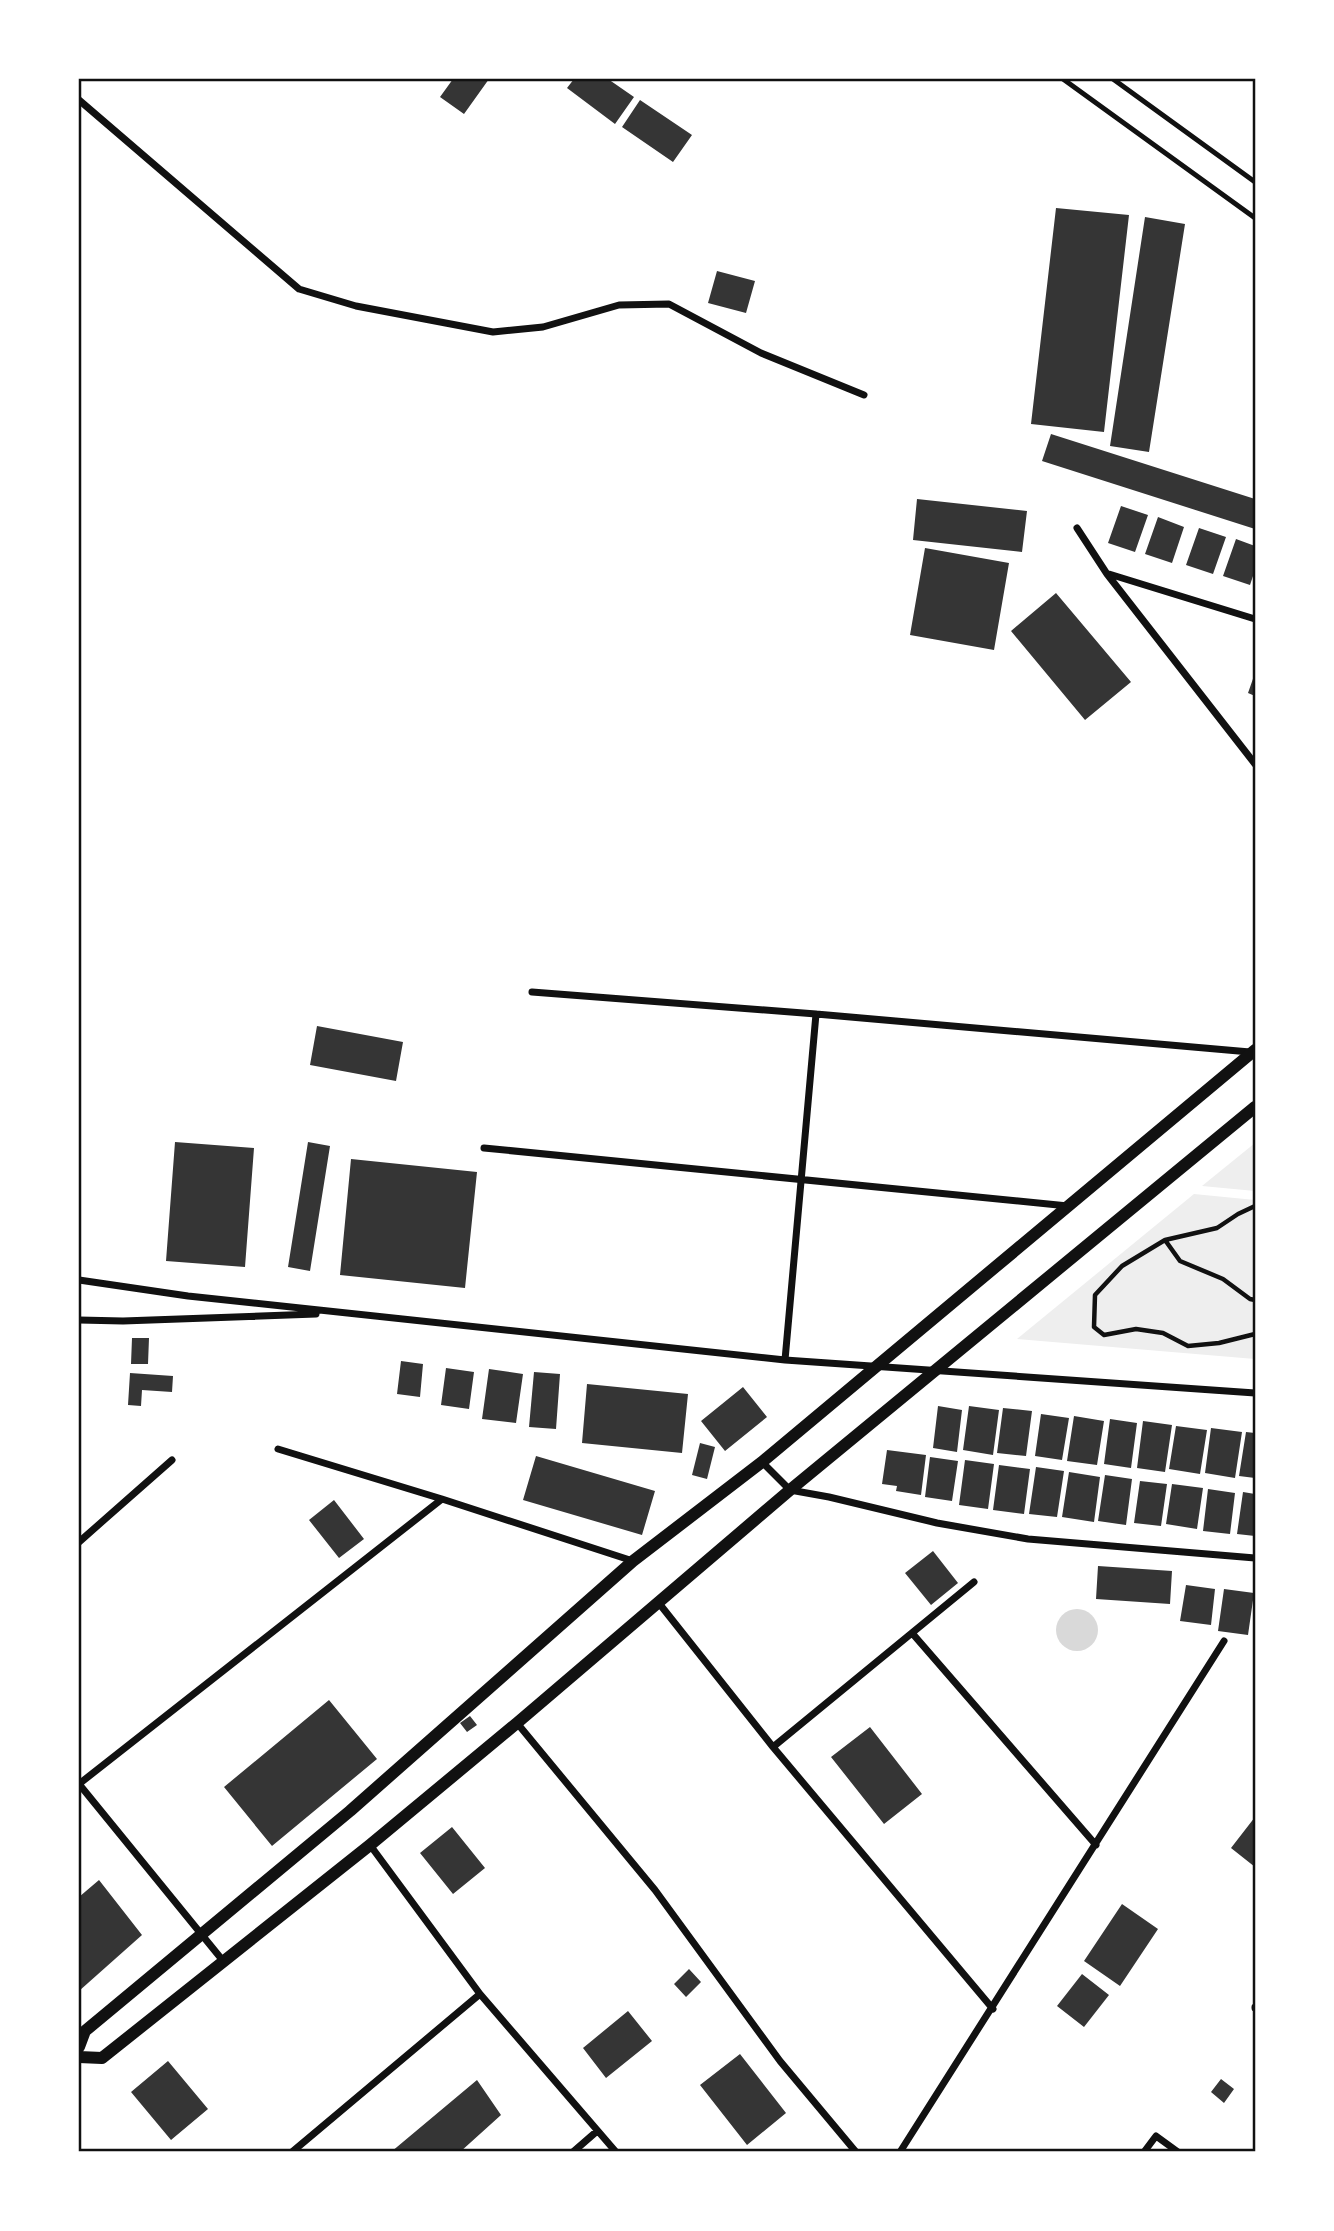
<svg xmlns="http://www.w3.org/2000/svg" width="1334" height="2231" font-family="Barlow,sans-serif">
  <rect width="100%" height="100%" fill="#fff"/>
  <path fill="#eee" d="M1255 1143V1191L1202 1186Z
    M1194 1194 1255 1200V1359L1017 1339Z"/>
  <path fill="#d9d9d9" d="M1056 1630a21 21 0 1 1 42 0a21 21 0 1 1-42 0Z"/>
  <path fill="#353535" d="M453 79H489L464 114 440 97Z
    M574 79H608L634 97 615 124 567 88Z
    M640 100 692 135 673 162 622 127Z
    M1056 208 1129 215 1104 432 1031 424Z
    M1145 217 1185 224 1149 452 1110 446Z
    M717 271 755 281 746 313 708 303Z
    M1051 434 1255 499V529L1042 461Z
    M917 499 1027 511 1022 552 913 540Z
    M1121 506 1148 515 1135 552 1108 543Z
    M1158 517 1184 527 1172 563 1145 554Z
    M1199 528 1226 537 1213 574 1186 565Z
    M1236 539 1255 546V570L1250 585 1223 576Z
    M925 548 1009 563 994 650 910 635Z
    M1056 593 1131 682 1085 720 1011 631Z
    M1255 673V696L1248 693Z
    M317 1026 403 1042 396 1081 310 1065Z
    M175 1142 254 1148 245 1267 166 1261Z
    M308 1142 330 1146 310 1271 288 1267Z
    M351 1159 477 1172 465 1288 340 1275Z
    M132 1338H149L148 1364H131Z
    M401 1361 423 1364 420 1397 397 1394Z
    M446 1368 474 1372 469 1409 441 1405Z
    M489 1369 523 1374 516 1423 482 1419Z
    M534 1372 560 1374 556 1429 529 1427Z
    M130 1373 173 1376 172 1392 142 1390 141 1406 128 1405Z
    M587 1384 688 1394 682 1453 582 1443Z
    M743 1387 767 1417 725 1451 701 1421Z
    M938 1406 962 1410 957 1452 933 1448Z
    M969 1406 999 1410 993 1455 963 1450Z
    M1003 1408 1032 1411 1026 1456 997 1453Z
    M1041 1414 1069 1418 1062 1460 1035 1456Z
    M1074 1416 1104 1421 1097 1465 1067 1461Z
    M1110 1419 1137 1423 1131 1468 1104 1464Z
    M1143 1421 1172 1425 1165 1472 1137 1468Z
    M1176 1426 1207 1430 1200 1474 1169 1469Z
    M1211 1428 1242 1432 1235 1478 1205 1473Z
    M1246 1432 1255 1433V1478L1239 1476Z
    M700 1443 715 1447 707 1479 692 1475Z
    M887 1450 926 1455 921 1495 896 1491 897 1486 882 1484Z
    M536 1456 655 1491 642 1535 523 1500Z
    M930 1457 958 1461 952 1501 925 1497Z
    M965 1460 994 1464 988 1509 959 1505Z
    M999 1465 1030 1469 1024 1514 993 1510Z
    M1036 1467 1064 1471 1057 1517 1029 1514Z
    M1069 1472 1100 1477 1094 1522 1062 1517Z
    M1105 1475 1132 1479 1126 1525 1098 1521Z
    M1140 1481 1167 1484 1161 1526 1134 1523Z
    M1172 1484 1203 1488 1197 1529 1166 1524Z
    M1208 1489 1235 1493 1230 1534 1203 1531Z
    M1243 1492 1255 1494V1536L1237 1534Z
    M334 1500 364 1539 339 1558 309 1520Z
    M933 1551 958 1583 931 1605 905 1573Z
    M1098 1566 1172 1571 1170 1604 1096 1599Z
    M1186 1585 1215 1589 1211 1625 1180 1621Z
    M1224 1589 1254 1593 1248 1635 1218 1631Z
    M329 1700 377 1759 272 1846 224 1787Z
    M470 1716 477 1725 467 1732 460 1723Z
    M870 1727 922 1794 884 1824 831 1757Z
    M1255 1817V1867L1231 1848Z
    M452 1827 485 1868 453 1894 420 1853Z
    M99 1880 142 1935 79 1991V1897Z
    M1122 1904 1158 1929 1120 1986 1084 1961Z
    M689 1969 701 1982 686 1997 674 1984Z
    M1082 1974 1109 1995 1084 2027 1057 2006Z
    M628 2011 652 2041 606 2078 583 2048Z
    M740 2054 786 2113 747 2145 700 2085Z
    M168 2061 208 2109 171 2140 131 2092Z
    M1221 2079 1234 2089 1224 2103 1211 2092Z
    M477 2080 501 2115 460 2152H391Z"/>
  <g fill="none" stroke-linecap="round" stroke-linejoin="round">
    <path stroke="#111" stroke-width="4.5" d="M1165 1240 1217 1228 1238 1214 1255 1206
      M1255 1300 1250 1299 1223 1279 1180 1261 1165 1240 1122 1266 1095 1295 1094 1327 1104 1335 1136 1329 1163 1333 1188 1346 1219 1343 1255 1334"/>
    <path stroke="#111" stroke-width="5" d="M1063 79 1255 218
      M1113 79 1255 182"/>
    <path stroke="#111" stroke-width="7" d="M79 100 299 289 356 306 493 332 543 327 619 305 669 304 761 353 864 395
      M1077 528 1107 574 1255 764
      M1109 574 1255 619
      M532 992 816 1014 1250 1052
      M484 1148 1068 1206
      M79 1280 188 1296 785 1360 1255 1393
      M79 1320 123 1321 316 1314
      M785 1360 816 1014
      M762 1462 790 1490 829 1497 937 1523 1028 1539 1255 1558
      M442 1499 633 1561
      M79 1542 172 1460
      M658 1602 773 1747 993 2009
      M912 1633 1096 1845
      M517 1723 655 1890 780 2061 856 2152
      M773 1747 974 1582
      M79 1784 442 1499 278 1449
      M79 1784 224 1962
      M370 1845 480 1994 616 2152
      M1255 2007V2008
      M292 2152 480 1994
      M573 2152 596 2132
      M900 2152 1224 1641
      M1144 2152 1156 2136 1178 2152"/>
    <path stroke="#111" stroke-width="12" d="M79 2047 85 2031 350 1811 633 1561 762 1462 1255 1050
      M79 2057 102 2058 370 1845 517 1723 790 1490 1255 1107"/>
  </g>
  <rect width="1334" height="2231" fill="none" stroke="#ffffff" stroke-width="161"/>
  <rect x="80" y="80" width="1174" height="2070" fill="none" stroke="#111" stroke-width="2.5"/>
</svg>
